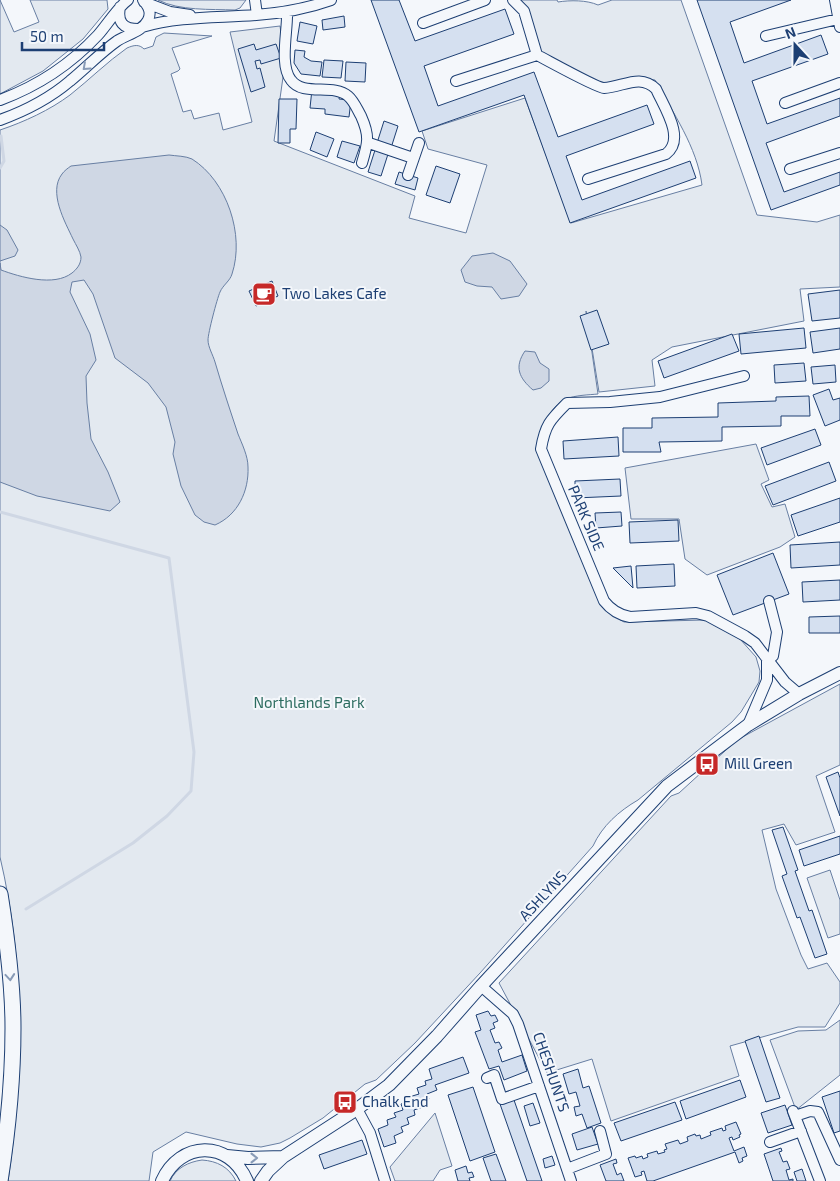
<svg xmlns="http://www.w3.org/2000/svg" width="840" height="1181" font-family="'Exo 2',sans-serif">
  <rect width="100%" height="100%" fill="#f4f7fb"/>
  <path fill="#e3e9f0" stroke="#687fa3" d="M0 0 14 32 39 22 30 0H107L108 9 83 39 43 71 0 94Z
    M158 0H246L240 8 235 10C210 9 180 11 158 0Z
    M516 0H557L558 2C570 0 587 0 598 5L612 0H681L757 215 817 222 840 215V287L800 289 804 321 672 347 652 360 655 386 599 392 586 311 598 394C588 395 576 395 566 399 550 406 540 430 537 446L599 601 606 611 624 622 705 620 740 639 756 657 760 671 759 682 741 712 732 722 638 800C619 811 602 826 593 846L480 973 415 1043 376 1080 365 1084 323 1118 290 1138 280 1143 261 1147 237 1144 186 1132 153 1152 149 1181H8C24 1074 25 963 0 857V130C24 122 50 110 70 95 89 80 107 62 127 48 134 45 139 44 144 49L153 46 156 37 164 33 212 36 172 48 180 69 178 71 171 74 183 112 191 110 194 119 219 113 223 130 252 122 230 32 280 26 285 63 274 141 415 196 409 218 466 233 487 165 428 149 422 131 525 98 571 223 702 185C697 147 673 113 655 80L635 78 602 88 537 55Z
    M756 444 769 480 761 484 772 507 785 504 795 537 780 547 707 575 685 559 679 519H631L625 468Z
    M840 684V765L816 776 835 832 796 845 784 824 762 830 776 889 801 955 808 969 827 963 840 982V1003L825 1027H798L730 1046 739 1076 611 1121 592 1059 547 1073 499 983 671 796 679 793 737 740Z
    M830 870 840 900V934L828 938 807 878Z
    M840 1020V1075L796 1110 770 1040 798 1031 826 1030Z
    M435 1113 452 1166 440 1170 433 1181H395L390 1167Z
    M202 1160C217 1161 229 1167 236 1181H170C176 1168 188 1162 202 1160Z"/>
  <path fill="#cfd7e4" stroke="#687fa3" d="M169 155C176 156 186 156 192 159 227 181 245 235 232 274 230 281 223 285 220 292 217 299 208 333 208 340 208 347 213 355 215 362 222 386 230 410 238 434 242 444 248 456 248 467 249 491 238 515 215 525L204 522 195 515 181 486 173 454 175 442 166 407 148 383 115 358 93 294 84 280 72 282 70 292 90 334 96 360 86 376 87 403 91 439 108 472 120 502 110 511 37 496 0 482V263L1 270C20 277 54 287 72 273 77 269 81 264 81 257 80 251 76 245 73 239 65 222 48 192 62 174 64 171 68 168 71 166Z
    M0 225 7 230 18 250 15 256 0 261Z
    M493 253 510 261 527 284 519 296 501 299 492 287 477 286 465 282 461 270 472 256Z
    M525 351 535 352 540 363 549 369V381L541 388 533 390C519 378 514 367 525 351Z"/>
  <g fill="none" stroke-linecap="round" stroke-linejoin="round">
    <path stroke="#cfd7e4" stroke-width="3" d="M0 168 4 161 1 136
      M0 512 169 558 194 752 191 791 167 816 133 843 26 909"/>
  </g>
  <path fill="#d5e0f0" stroke="#1d3f73" d="M371 0H399L415 41 505 9 514 34 424 66 438 106 534 72 558 137 647 105 654 124 566 156 582 200 690 161 696 178 570 223 524 95 419 132Z
    M697 0H791L730 22 744 63 821 35 828 54 752 81 767 124 840 98V116L766 143 784 192 840 172V185L771 210Z
    M344 16 345 27 323 30 322 20Z
    M300 22 317 26 313 44 297 41Z
    M254 44 256 50 276 44 281 58 261 64 260 60 255 61 257 69 260 68 265 87 251 92 238 49Z
    M295 50 305 51 304 57 311 61 322 62 320 76 301 74 294 63Z
    M324 60 343 61 341 78 322 77Z
    M346 62 366 63 365 82 345 81Z
    M312 89 340 92 339 99 351 100 349 117 325 114V109L310 108Z
    M279 99H297L296 129H290V143H278Z
    M384 121 398 126 391 148 377 143Z
    M316 132 334 139 327 157 310 150Z
    M342 141 360 146 354 163 337 157Z
    M376 147 389 151 381 176 368 172Z
    M436 166 460 174 450 203 426 195Z
    M399 172 418 178 415 190 395 184Z
    M272 281 278 296 256 306 249 291Z
    M840 290V318L812 321 808 294Z
    M597 310 609 344 591 350 580 316Z
    M804 328 806 348 741 354 739 334Z
    M840 328V349L813 353 810 332Z
    M732 334 739 351 664 378 658 361Z
    M804 363 806 381 775 383 774 365Z
    M835 365 836 382 813 384 811 367Z
    M829 389 833 400 840 398V420L825 426 813 395Z
    M809 396 810 416H781V426L722 427V441L659 442 661 452H623V428H652V418L718 417V403L776 401V397Z
    M815 429 821 445 767 465 761 448Z
    M618 437 619 456 564 459 563 441Z
    M829 462 836 481 773 505 765 486Z
    M620 479 621 496 575 498V481Z
    M840 498V522L798 536 791 515Z
    M621 512 622 526 596 528 595 513Z
    M678 520 679 541 630 543 629 522Z
    M840 542V565L791 568 790 545Z
    M773 553 789 594 733 615 717 575Z
    M674 564 675 586 637 588 636 566Z
    M631 566 633 588 613 568Z
    M840 580V600L803 602 802 582Z
    M840 616V633H809V617Z
    M838 772 840 778V816L826 777Z
    M783 827 798 870 795 871 809 911 812 910 827 954 815 958 800 917 797 918 782 876 787 874 772 830Z
    M840 836V854L804 866 799 850Z
    M488 1011 491 1016 495 1015 498 1021 493 1023 495 1028 490 1030 495 1043 499 1042 502 1048 498 1050 502 1062 522 1055 527 1071 504 1080 499 1066 489 1069 475 1032 481 1030 476 1015Z
    M759 1036 780 1098 766 1102 745 1041Z
    M463 1057 469 1073 435 1085 437 1090 427 1094 429 1099 421 1101 423 1107 414 1110 415 1115 407 1118 409 1124 401 1127 403 1132 394 1136 396 1143 384 1147 378 1129 388 1125 387 1120 396 1117 394 1113 403 1110 401 1104 410 1101 409 1097 419 1094 417 1088 426 1085 425 1081 432 1079 429 1069Z
    M578 1069 583 1088 589 1086 601 1123 587 1128 582 1114 576 1116 574 1107 580 1106 576 1092 569 1094 563 1074Z
    M740 1080 746 1097 686 1119 680 1101Z
    M473 1087 495 1152 470 1161 448 1095Z
    M840 1091V1131L834 1133 822 1097Z
    M514 1100 542 1181H527L500 1104Z
    M675 1102 682 1120 621 1141 614 1123Z
    M533 1103 540 1123 530 1126 524 1106Z
    M785 1105 792 1125 768 1133 761 1113Z
    M736 1122 741 1134 739 1135 740 1137 733 1140 732 1137 729 1138 734 1151 744 1147 747 1156 742 1158 743 1161 739 1163 735 1152 653 1181H647L644 1171 641 1172 642 1175 635 1177 628 1158 635 1156 636 1158 642 1156 643 1159 648 1157 647 1154 657 1151 658 1154 665 1152 664 1150 667 1149 665 1144 678 1140 680 1144 688 1141 687 1137 695 1134 696 1136 700 1135 701 1139 711 1135 710 1132 722 1128 723 1131 726 1130 725 1126Z
    M592 1127 598 1144 577 1150 572 1134Z
    M362 1140 367 1154 324 1169 319 1155Z
    M781 1148 782 1151 779 1152 783 1162 787 1161 790 1169 786 1170 789 1180 793 1179V1181H773L764 1154Z
    M496 1154 506 1181H491L483 1158Z
    M552 1156 555 1165 545 1168 543 1159Z
    M616 1159 617 1163 613 1164 617 1175 621 1173 624 1181H606L600 1165Z
    M466 1166 468 1173 472 1172 474 1177 469 1178 470 1181H458L455 1170Z
    M802 1169 806 1181H797L794 1172Z"/>
  <g fill="none" stroke-linecap="round" stroke-linejoin="round">
    <g stroke="#1d3f73" stroke-width="12">
      <path id="minor" d="M255 0 257 15
        M513 0 524 11 537 55C547 60 597 88 604 88 623 87 640 73 656 89 664 107 686 139 666 154L588 179
        M835 0 840 27
        M144 2 170 12 190 15
        M120 7C117 22 123 29 138 29
        M287 12C288 30 279 65 291 80 303 97 333 83 348 96 354 101 357 109 361 116 370 136 368 143 362 163
        M423 23 485 0
        M142 27C179 16 218 18 256 15 282 13 306 9 331 0
        M766 36 838 19
        M456 81 537 55
        M0 100C38 86 70 65 98 35 107 25 118 7 128 0
        M785 103 840 83
        M0 120C25 111 50 98 70 81 86 68 100 53 117 41 126 35 143 31 148 20 152 12 148 6 143 0
        M369 143 413 158
        M790 169 840 153
        M408 175 419 143
        M744 376 660 397 610 402 567 403C550 420 545 425 541 449L604 601C611 610 619 615 630 617L696 613 708 616 745 636 755 643 785 682 799 694
        M748 725 767 680V661L773 656 777 632 769 601
        M481 986 513 1014 518 1024 571 1181
        M487 1078 494 1075 502 1099 539 1086
        M357 1109 370 1133 385 1181
        M793 1111 820 1181
        M795 1116 810 1111 818 1112 840 1160
        M770 1142 801 1131
        M567 1169 606 1154 600 1131"/>
    </g>
    <g stroke="#1d3f73" stroke-width="14">
      <path id="tertiary" d="M227 1156 248 1158 283 1157
        M162 1181C180 1141 229 1139 247 1181
        M261 1181 268 1171 283 1157 357 1109 389 1085 437 1036 481 986 667 786 748 725 799 694 840 673"/>
    </g>
    <g stroke="#1d3f73" stroke-width="17">
      <path id="primary" d="M0 894C7 938 13 983 13 1028 13 1079 8 1130 0 1181"/>
    </g>
    <use href="#minor" stroke="#f4f7fb" stroke-width="10"/>
    <use href="#tertiary" stroke="#f4f7fb" stroke-width="12"/>
    <use href="#primary" stroke="#f4f7fb" stroke-width="15"/>
  </g>
  <defs><path id="oneway-chevron" d="M-2-3.5L2.5 0L-2 3.5" fill="none" stroke-width="1.6" stroke-linecap="round" stroke-linejoin="round" transform="scale(1.25)"/></defs>
  <g stroke="#889bb7">
    <use href="#oneway-chevron" transform="translate(86 67) rotate(138)"/>
    <use href="#oneway-chevron" transform="translate(10 977) rotate(85)"/>
    <use href="#oneway-chevron" transform="translate(254 1158)"/>
  </g>
  <defs>
    <g id="cafe-square" transform="scale(1.25)"><rect x="-9" y="-9" width="18" height="18" rx="4" fill="#c62828" stroke="#f4f7fb"/><path d="M-5.5-4.5H6V0H3Q3 3.5 0 3.5H-2.5Q-5.5 3.5-5.5 0ZM3-3.2v2h1.7v-2ZM-6 4.5H4V6H-6Z" fill="#fff"/></g>
    <g id="bus-square" transform="scale(1.25)"><rect x="-9" y="-9" width="18" height="18" rx="4" fill="#c62828" stroke="#f4f7fb"/><path d="M-5-6H5V4H4V6H2V4H-2V6H-4V4H-5ZM-3.5-4V0h7V-4ZM-3.5 1.2v1.5H-2V1.2ZM2 1.2v1.5H3.5V1.2Z" fill="#fff"/></g>
  </defs>
  <g fill-rule="evenodd">
    <use href="#cafe-square" x="264" y="294"/>
    <use href="#bus-square" x="707" y="764"/>
    <use href="#bus-square" x="345" y="1102"/>
  </g>
  <g text-anchor="middle" stroke-width="4" stroke-linejoin="round" paint-order="stroke">
    <g font-size="15" fill="#1d3f73" stroke="#f4f7fb" text-anchor="start">
      <text x="282" y="299">Two Lakes Cafe</text>
      <text x="724" y="769">Mill Green</text>
      <text x="362" y="1107">Chalk End</text>
    </g>
    <g font-size="15" fill="#1d3f73" stroke="#f4f7fb">
      <text transform="translate(586 518) rotate(67)" y="5">PARK SIDE</text>
      <text transform="translate(543 896) rotate(-47)" y="5">ASHLYNS</text>
      <text transform="translate(551 1072) rotate(71)" y="5">CHESHUNTS</text>
    </g>
    <g font-size="15" fill="#2c6c60" stroke="#f4f7fb">
      <text x="309" y="708">Northlands Park</text>
    </g>
  </g>
  <g transform="translate(795 45) rotate(339)" stroke="#f4f7fb" stroke-width="4" paint-order="stroke">
  <path d="M0-4L9 19L0 12L-9 19Z" fill="#1d3f73"/>
  <text y="-8" font-size="14" font-weight="bold" text-anchor="middle" fill="#1d3f73">N</text>
  </g>
  <path d="M22 42v8h82v-8" fill="none" stroke="#1d3f73" stroke-width="2.5"/>
  <text x="30" y="42" font-size="15" fill="#1d3f73" stroke="#f4f7fb" stroke-width="4" paint-order="stroke">50 m</text>
</svg>
